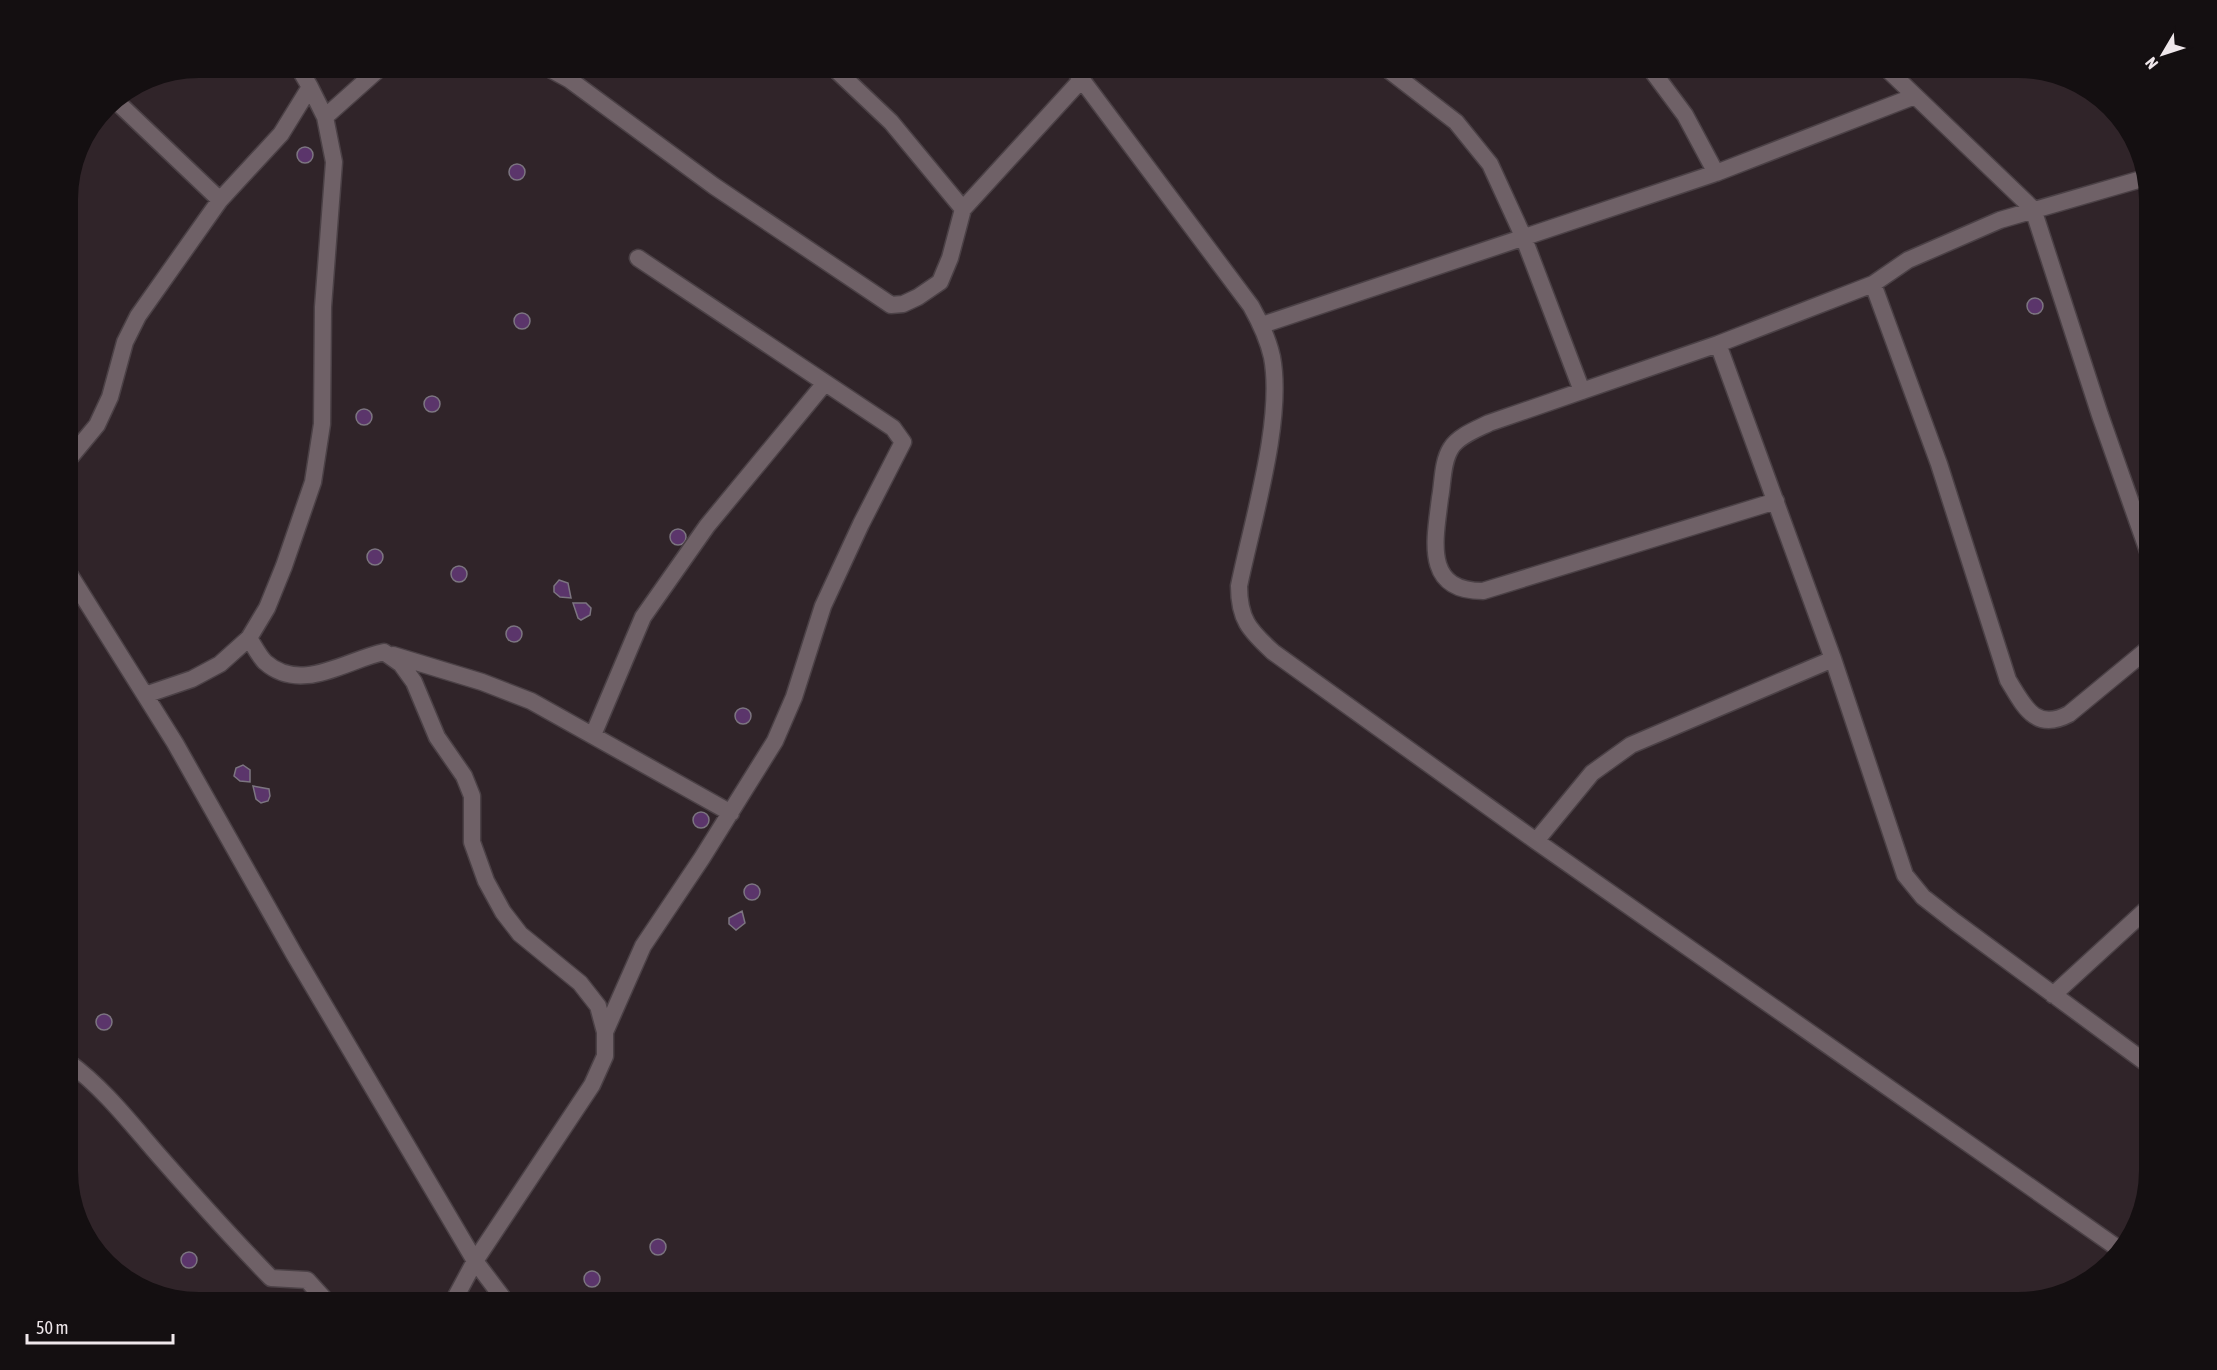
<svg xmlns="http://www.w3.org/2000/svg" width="2217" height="1370" font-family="'Asap Condensed',sans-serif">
  <rect width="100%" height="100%" fill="#302429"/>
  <path fill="#5b356b" stroke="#7c7580" stroke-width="1.5" d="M297 155a8 8 0 1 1 16 0a8 8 0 1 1-16 0Z
    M509 172a8 8 0 1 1 16 0a8 8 0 1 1-16 0Z
    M2027 306a8 8 0 1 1 16 0a8 8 0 1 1-16 0Z
    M514 321a8 8 0 1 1 16 0a8 8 0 1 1-16 0Z
    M424 404a8 8 0 1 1 16 0a8 8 0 1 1-16 0Z
    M356 417a8 8 0 1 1 16 0a8 8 0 1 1-16 0Z
    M670 537a8 8 0 1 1 16 0a8 8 0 1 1-16 0Z
    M367 557a8 8 0 1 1 16 0a8 8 0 1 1-16 0Z
    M451 574a8 8 0 1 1 16 0a8 8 0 1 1-16 0Z
    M559 580 568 583 571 598 560 597 554 592V586Z
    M573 603H586L591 608 590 615 581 620 578 618Z
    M506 634a8 8 0 1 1 16 0a8 8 0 1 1-16 0Z
    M735 716a8 8 0 1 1 16 0a8 8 0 1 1-16 0Z
    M243 765 250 770V782L240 781 234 776 236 768Z
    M253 786 269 789 270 796 268 801 261 803 256 799Z
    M693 820a8 8 0 1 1 16 0a8 8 0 1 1-16 0Z
    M744 892a8 8 0 1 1 16 0a8 8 0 1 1-16 0Z
    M742 911 745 923 736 930 729 924V918Z
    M96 1022a8 8 0 1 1 16 0a8 8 0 1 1-16 0Z
    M650 1247a8 8 0 1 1 16 0a8 8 0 1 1-16 0Z
    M181 1260a8 8 0 1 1 16 0a8 8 0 1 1-16 0Z
    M584 1279a8 8 0 1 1 16 0a8 8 0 1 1-16 0Z"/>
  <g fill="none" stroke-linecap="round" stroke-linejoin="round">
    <g stroke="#4b4146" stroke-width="19">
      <path id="minor" d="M548 68 570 80 714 186 891 305 903 304 918 297 940 282 950 258 963 209 1082 79
        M834 68 891 122 963 209
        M1073 68 1251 306C1260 322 1268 339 1272 357 1284 420 1252 522 1239 586 1239 619 1249 630 1273 652L1536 841 2119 1249
        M1386 68 1456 122 1490 164 1523 236 1582 391
        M1650 68 1685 115 1716 173
        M1886 68 2033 209 2100 415 2149 554
        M115 100 220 200
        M325 117 380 68
        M1873 284 1939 464 2008 680C2024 706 2035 732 2069 714L2149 648
        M1262 325 1716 173 1915 96
        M1718 344 1833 659 1905 875 1923 897 1955 922 2149 1065
        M68 460 97 425 110 397 125 342 138 316 220 200 281 134 310 87 299 68
        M1776 501 1483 591C1423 591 1435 540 1440 498 1443 483 1442 462 1451 448 1458 436 1477 429 1489 423L1718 344 1873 284 1908 260 2000 220 2145 178
        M68 572 175 743 294 954 475 1261 506 1302
        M249 638C254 646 259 656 265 662 301 694 346 660 384 652L401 664 414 682 437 737 464 776 472 796V842L486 881 503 912 520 934 580 983 598 1006 605 1032V1056L592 1085 475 1261 453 1302
        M393 655 482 682 531 701 731 813
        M145 695 192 679 220 664 249 638 267 608 284 566 313 482 322 424 323 307 334 162 325 117 310 87
        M593 735 643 617 707 526 825 383
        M1536 841 1592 773 1631 745 1833 659
        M2053 995 2149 907
        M605 1032 643 946 702 858 775 741 794 697 823 606 861 524 903 442 893 428 638 258
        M68 1062C104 1088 132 1125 161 1158 197 1199 233 1239 271 1278L307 1280 327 1302"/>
    </g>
    <use href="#minor" stroke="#6f6167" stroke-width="16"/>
  </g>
  <path d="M0 0H2217V1370H0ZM199 78H2018A121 121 0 0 1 2139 199V1171A121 121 0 0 1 2018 1292H199A121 121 0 0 1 78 1171V199A121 121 0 0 1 199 78Z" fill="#140f11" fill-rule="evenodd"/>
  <g transform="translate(2163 54) rotate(231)" stroke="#140f11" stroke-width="4.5" paint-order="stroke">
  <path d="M0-4.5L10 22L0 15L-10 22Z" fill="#efe7eb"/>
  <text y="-9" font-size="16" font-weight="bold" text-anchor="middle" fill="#efe7eb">N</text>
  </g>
  <path d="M27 1334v9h146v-9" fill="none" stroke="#efe7eb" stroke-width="3"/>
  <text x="36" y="1334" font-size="18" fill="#efe7eb" stroke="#140f11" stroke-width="4.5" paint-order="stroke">50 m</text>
</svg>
